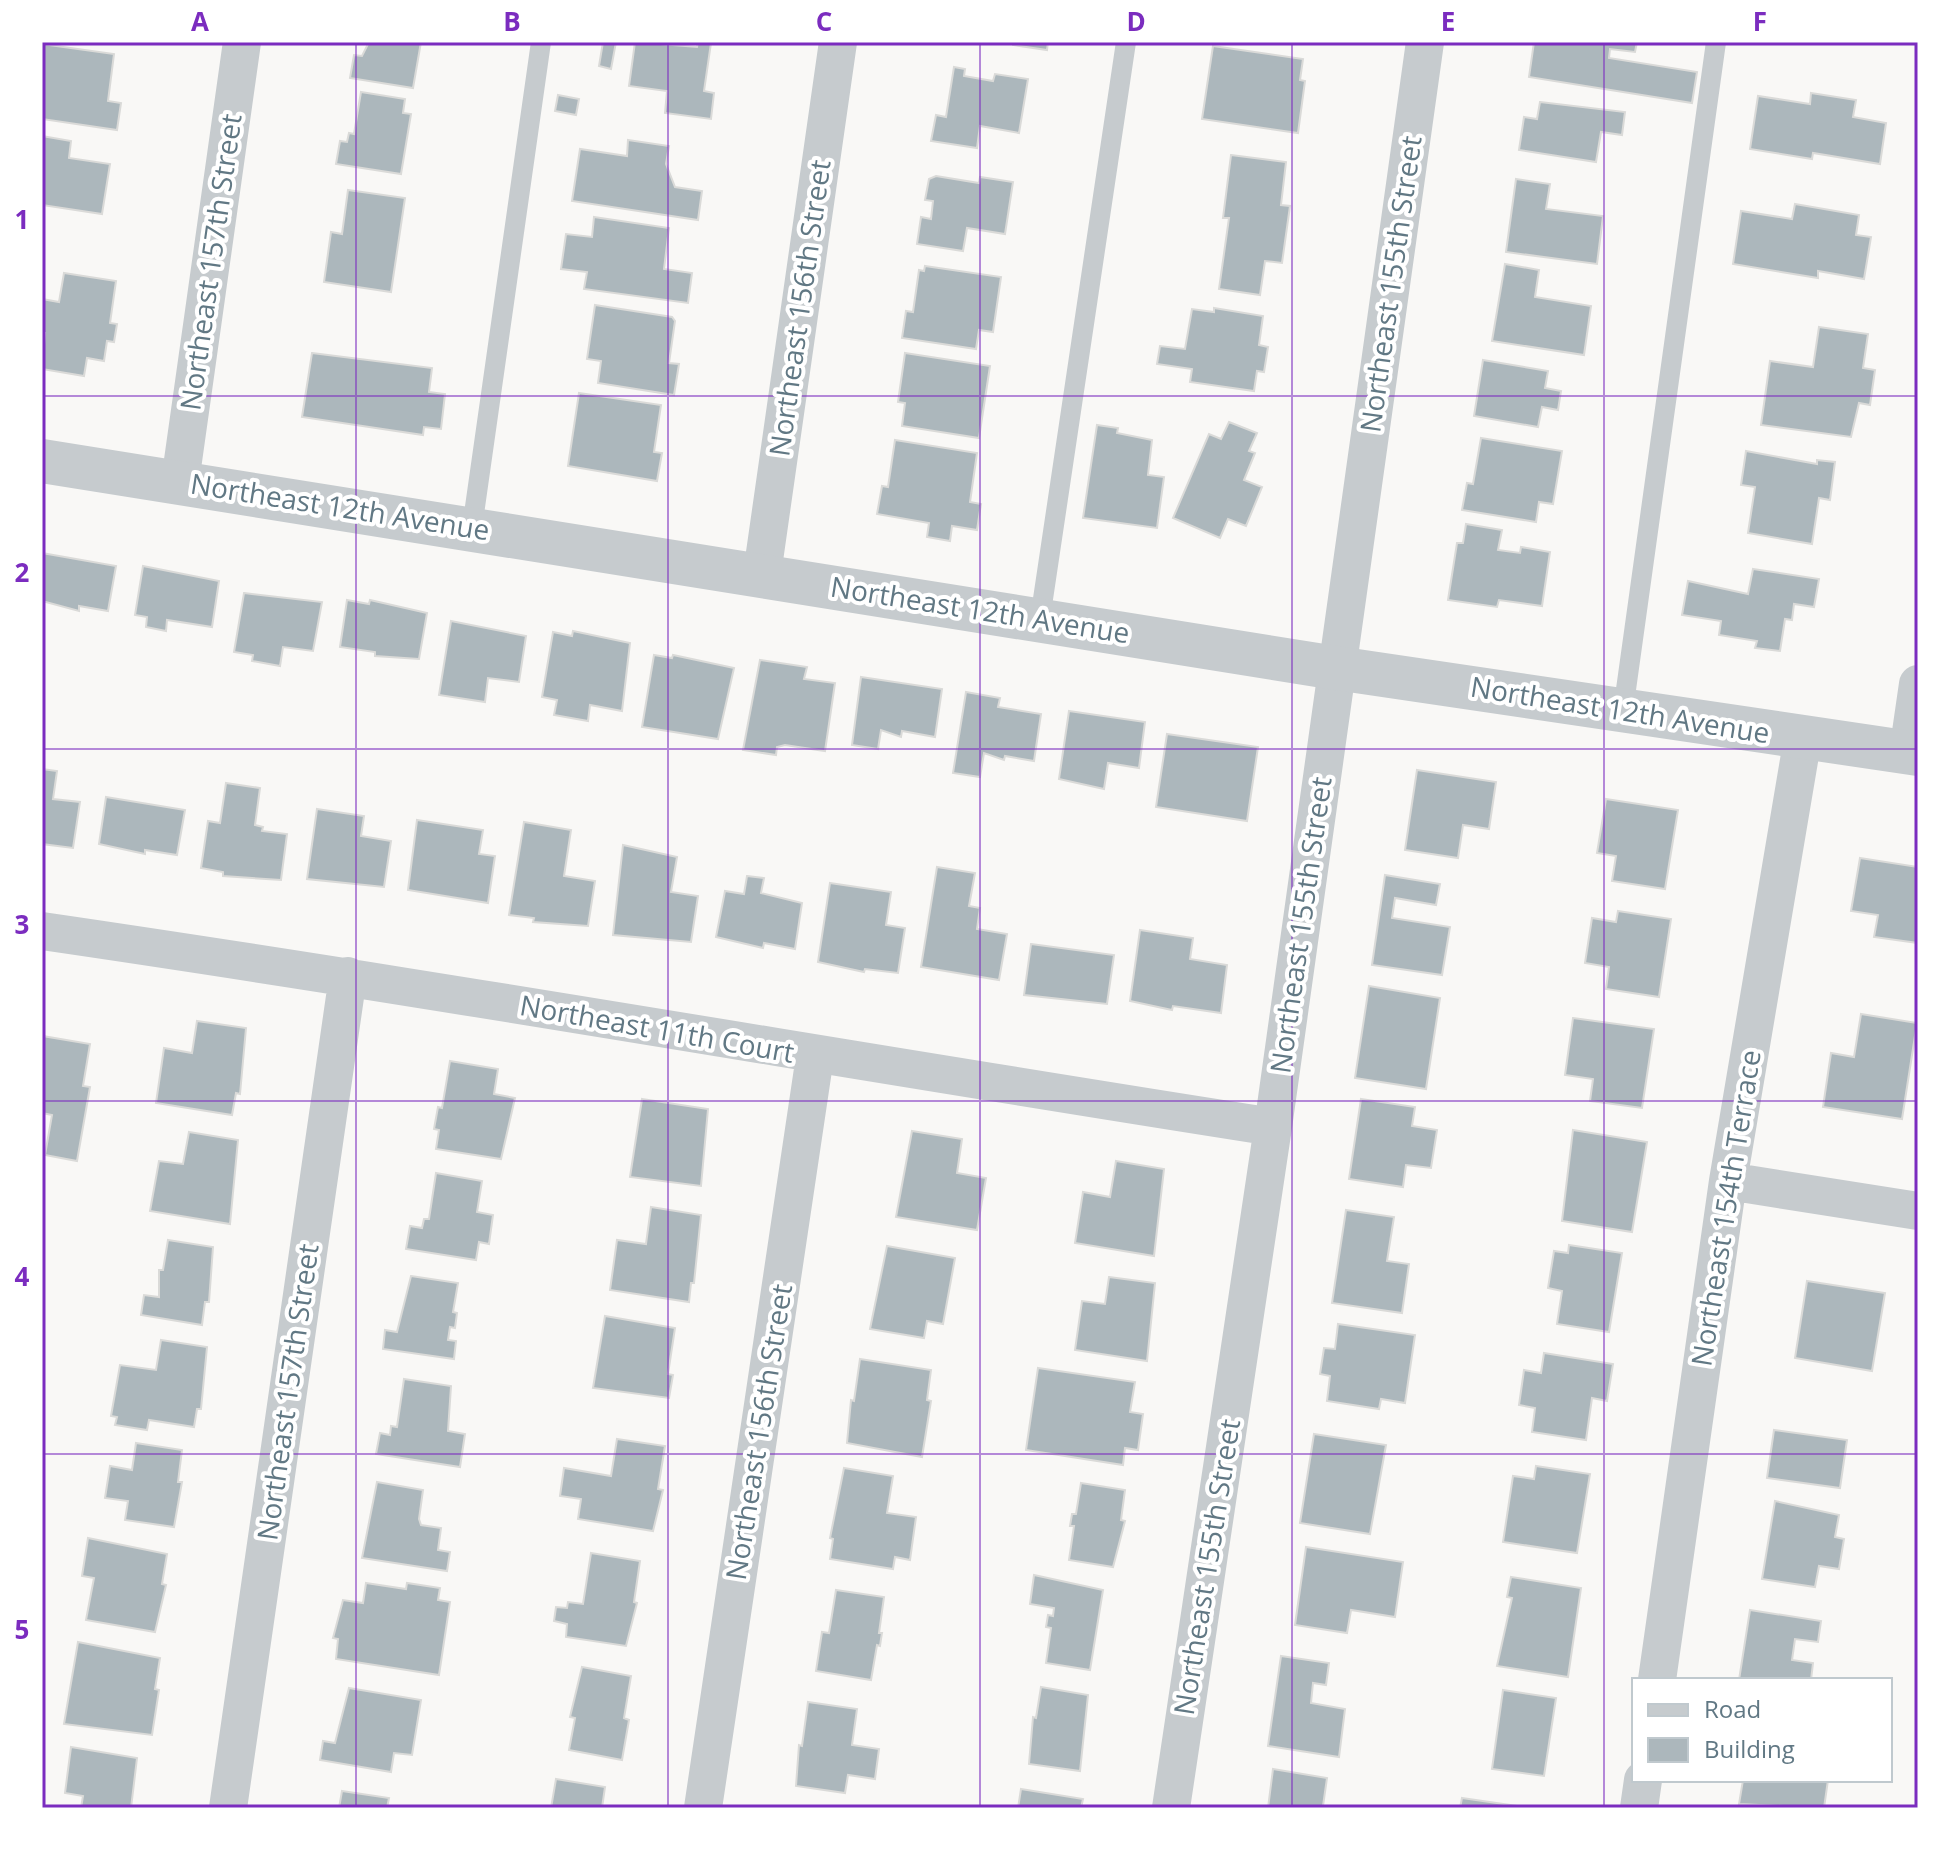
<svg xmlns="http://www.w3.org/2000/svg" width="1960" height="1850" font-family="'Open Sans',sans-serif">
  <rect width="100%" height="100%" fill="#f9f8f6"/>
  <path fill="#acb7bc" stroke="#dadad8" stroke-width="2" d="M369 42H421L413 88 350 78 354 55 362 56Z
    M603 42H616L611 69 599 66Z
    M635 42 697 47 698 42 711 43 704 91 714 93 711 119 665 113 667 91 629 86Z
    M1013 42H1048L1047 50 1013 45Z
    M1534 42H1637L1635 52 1610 49 1609 58 1697 72 1692 103 1529 77Z
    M42 44 114 54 108 101 121 103 117 130 42 119Z
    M1213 46 1303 59 1300 80 1305 81 1298 133 1202 119Z
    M954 67 965 69 964 76 993 81 995 74 1028 79 1019 133 980 126 977 148 931 141 936 115 946 117Z
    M361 92 405 99 403 113 411 114 401 174 336 164 340 141 347 142 349 133 354 134Z
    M1811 93 1856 100 1853 117 1886 123 1880 164 1813 153 1812 159 1750 149 1758 96 1810 104Z
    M558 95 579 99 576 115 555 111Z
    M1540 102 1625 112 1622 135 1601 132 1596 162 1519 150 1524 117 1537 119Z
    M42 136 71 141 69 158 110 164 102 214 42 205Z
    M628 140 669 146 666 164 675 187 702 191 698 220 572 201 580 149 627 156Z
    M1231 155 1286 162 1281 205 1290 206 1282 263 1265 261 1260 295 1219 289 1229 218H1223Z
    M936 176 979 183 980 177 1013 182 1005 234 967 228 963 251 917 244 921 217 931 219 933 201 925 200 929 179Z
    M1516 179 1550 184 1546 209 1603 216 1597 264 1506 252Z
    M348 190 405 198 391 292 324 282 331 232 342 234Z
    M1795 204 1859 215 1856 235 1871 237 1864 279 1818 271V278L1733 264 1741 211 1792 219Z
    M594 217 669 228 664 269 692 273 688 303 584 289 587 272 561 269 566 234 592 237Z
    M1505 264 1539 270 1535 297 1591 306 1584 355 1492 341Z
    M925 266 1001 277 993 332 979 330 976 349 902 338 906 311 913 312 919 270 924 271Z
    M64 273 116 281 110 323 117 324 114 342 107 341 104 361 87 358 84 376 42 369 45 333H42V299L59 302Z
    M595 305 672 317 675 321 669 363 679 364 674 395 598 383 601 361 587 359Z
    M1214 308 1263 316 1259 345 1268 347 1264 372 1257 371 1254 391 1190 382 1192 369 1157 364 1160 346 1185 349 1192 309 1214 312Z
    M1819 327 1868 334 1863 368 1875 370 1870 405 1859 403 1851 437 1761 425 1770 361 1813 367Z
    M312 353 432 368 429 392 445 394 441 429 424 427 423 435 302 417Z
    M905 353 990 366 979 438 902 426 905 403 898 402Z
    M1483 360 1548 371 1545 388 1561 391 1558 410 1542 407 1538 427 1474 416Z
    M579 393 661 405 654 452 662 453 657 481 568 466Z
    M1229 422 1257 433 1249 451 1255 453 1244 480 1262 487 1246 526 1228 519 1220 538 1173 518 1209 434 1221 439Z
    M1097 425 1118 428 1117 433 1152 440 1148 475 1164 477 1157 528 1083 518Z
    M1481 438 1562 451 1553 504 1539 502 1536 522 1462 510 1467 483 1473 484Z
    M895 440 977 453 970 502 981 504 977 530 952 526 950 541 927 537 929 523 877 514 882 486 888 487Z
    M1746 451 1817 464V460L1835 462 1830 500 1819 498 1812 544 1748 533 1755 487 1741 485Z
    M1466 524 1502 530 1498 550 1520 553 1521 547 1550 552 1542 606 1499 600 1497 607 1448 600 1457 543H1463Z
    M42 553 116 566 108 611 79 606V611L42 601Z
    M143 566 219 581 212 627 167 620 166 631 146 627 147 617 135 615Z
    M1753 569 1819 579 1814 607 1794 604 1792 620 1785 619 1780 651 1755 648 1757 641 1719 635 1721 621 1682 615 1688 581 1748 594Z
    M244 593 322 602 313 651 283 647 280 666 252 661 253 655 234 652Z
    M347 600 369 604 370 600 427 613 419 659 375 656V652L340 647Z
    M451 621 526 636 519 682 488 678 485 702 439 695Z
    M573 631 630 643 622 711 590 705 588 721 554 715 557 700 542 697 553 632 572 636Z
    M654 655 672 658 673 655 734 668 718 739 642 727Z
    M760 660 807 667 804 679 835 683 825 751 785 745 777 747 776 755 743 750Z
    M861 677 942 689 935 737 902 731 901 737 881 730 878 749 852 745Z
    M966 692 1000 698 998 707 1041 714 1034 761 1005 756 1004 760 984 753 980 777 953 773Z
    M1069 711 1145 722 1139 768 1108 763 1104 789 1059 779Z
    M1167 734 1258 747 1247 821 1156 807Z
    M42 769 57 771 53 799 80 802 73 848 42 844Z
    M1417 770 1496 782 1489 829 1463 825 1458 858 1405 850Z
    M226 783 260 788 255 825 263 827 262 831 287 834 281 880 223 876V872L201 868 208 821 220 823Z
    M106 797 185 810 177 855 145 850V854L99 844Z
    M1606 799 1678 810 1665 889 1612 881 1616 856 1597 853Z
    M317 809 364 816 361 836 391 841 384 887 307 879Z
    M417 820 483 830 479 854 495 856 488 903 408 890Z
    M524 822 571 830 564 876 595 881 588 926 533 922 534 918 509 915Z
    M623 845 677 857 671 892 698 896 691 942 613 935Z
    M1860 858 1918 867V943L1874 937 1878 915 1851 911Z
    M937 867 975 873 969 906 980 908 977 929 1007 934 999 980 921 967Z
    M1385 875 1440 884 1436 905 1395 898 1392 918 1450 927 1442 975 1372 965Z
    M747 876 764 878 761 893 802 903 795 949 764 943 763 948 716 937 725 891 744 894Z
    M830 883 891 892 886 925 905 928 898 973 865 969 864 972 818 962Z
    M1618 911 1671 919 1659 997 1606 989 1609 967 1585 963 1592 918 1616 922Z
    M1140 930 1193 938 1190 959 1227 965 1221 1013 1173 1006 1172 1010 1130 1001Z
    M1031 944 1114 955 1107 1004 1024 995Z
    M1369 986 1440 998 1426 1089 1355 1078Z
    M1861 1014 1917 1023 1902 1119 1823 1107 1831 1053 1854 1057Z
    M1573 1018 1654 1029 1642 1108 1590 1101 1593 1079 1565 1075Z
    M197 1021 246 1028 240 1094 236 1093 232 1115 156 1103 164 1048 192 1053Z
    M42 1032 43 1036 90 1044 83 1086 90 1087 77 1161 45 1155 52 1115 42 1113Z
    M450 1061 498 1069 494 1094 515 1098 501 1159 436 1149 439 1130 434 1129 438 1107 442 1108Z
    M642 1099 708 1109 701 1186 630 1177Z
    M1361 1099 1415 1107 1412 1126 1437 1130 1431 1168 1406 1165 1403 1187 1349 1179Z
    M1573 1130 1647 1142 1632 1232 1562 1221Z
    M912 1131 962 1139 957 1173 986 1178 977 1230 896 1217Z
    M189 1132 238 1140 230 1224 150 1211 159 1161 183 1164Z
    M1116 1161 1164 1169 1154 1256 1075 1243 1083 1192 1110 1197Z
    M436 1173 482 1181 477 1212 493 1215 489 1244 479 1242 476 1260 406 1249 410 1226 422 1228 424 1219H429Z
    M651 1207 701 1215 694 1283H691L689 1302 610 1290 617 1240 646 1244Z
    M1346 1210 1394 1217 1387 1261 1409 1264 1402 1313 1332 1303Z
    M168 1240 213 1247 209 1302H205L202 1325 141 1315 144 1295 159 1297V1270H163Z
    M1569 1245 1622 1253 1609 1332 1557 1324 1562 1291 1548 1288 1554 1251 1568 1253Z
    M887 1246 955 1258 943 1324 927 1321 924 1338 870 1329Z
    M411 1276 458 1283 453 1312 457 1313 455 1328 450 1327 448 1340 456 1341 454 1359 383 1349 385 1330 397 1332Z
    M1109 1277 1155 1283 1147 1361 1075 1350 1082 1301 1105 1304Z
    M1807 1281 1885 1293 1872 1371 1795 1358Z
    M605 1316 675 1328 668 1374 673 1375 669 1398 593 1388Z
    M1338 1324 1415 1335 1405 1403 1381 1399 1379 1409 1327 1401 1330 1376 1320 1374 1324 1348 1335 1349Z
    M161 1340 207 1347 201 1409H197L194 1427 149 1420 147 1430 115 1425 117 1417 111 1416 120 1365 156 1370Z
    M1544 1353 1613 1364 1607 1401 1592 1398 1586 1440 1532 1432 1535 1408 1519 1405 1524 1370 1541 1373Z
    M860 1359 931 1370 927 1400 931 1401 922 1457 847 1443 851 1400 854 1401Z
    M1038 1368 1135 1382 1130 1412 1143 1414 1138 1450 1125 1448 1123 1465 1026 1450Z
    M404 1379 451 1386 448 1431 465 1434 460 1467 376 1454 380 1433 390 1435 391 1426 397 1427Z
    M1774 1430 1847 1440 1840 1488 1767 1478Z
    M1314 1434 1386 1445 1370 1534 1300 1523Z
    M617 1439 665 1446 658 1489 663 1490 653 1531 578 1519 581 1499 560 1496 564 1468 611 1476Z
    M136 1443 182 1450 178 1482H182L174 1527 125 1520 128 1501 105 1498 110 1466 132 1470Z
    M1536 1466 1590 1474 1577 1553 1503 1542 1513 1476 1534 1479Z
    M844 1468 893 1476 887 1513 916 1517 910 1560 895 1557 893 1569 830 1559 833 1539 830 1538Z
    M377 1482 423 1490 419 1519 421 1525 441 1528 438 1550 450 1552 447 1571 362 1558Z
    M1081 1483 1125 1490 1121 1520 1125 1521 1113 1567 1069 1560 1074 1526H1070L1072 1514H1076Z
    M1775 1501 1839 1515 1835 1537 1844 1539 1839 1569 1819 1566 1815 1587 1762 1579Z
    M88 1538 167 1554 162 1584 166 1585 155 1632 86 1620 94 1578 82 1576Z
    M1306 1547 1403 1562 1395 1617 1351 1610 1347 1633 1295 1625Z
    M591 1553 640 1561 634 1602 637 1603 626 1646 566 1637 567 1624 554 1621 556 1607 567 1608 568 1602 583 1604Z
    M1034 1575 1103 1590 1090 1670 1046 1663 1051 1628 1046 1627 1048 1615 1053 1616 1054 1608 1030 1604Z
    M1511 1577 1581 1588 1568 1677 1497 1666 1512 1598 1507 1597Z
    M366 1583 406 1589 407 1583 440 1588 438 1600 450 1602 439 1675 336 1659 338 1639 333 1638 343 1600 363 1603Z
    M836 1590 884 1597 879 1633H882L881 1639 880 1646 877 1645 871 1680 816 1671 822 1632 829 1633Z
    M1750 1610 1821 1621 1818 1642 1795 1639 1792 1660 1813 1663 1811 1680H1739Z
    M78 1642 160 1658 155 1689 159 1690 152 1735 64 1724Z
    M1281 1656 1329 1663 1326 1685 1313 1683 1311 1703 1345 1709 1339 1757 1268 1746Z
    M582 1667 631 1676 624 1718 629 1720 622 1760 569 1750 575 1718 570 1717Z
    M1041 1687 1088 1695 1080 1771 1029 1764 1033 1717 1036 1718Z
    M349 1688 421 1700 412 1755 394 1753 391 1772 320 1760 323 1741 335 1743Z
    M1503 1690 1556 1698 1544 1776 1492 1769Z
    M808 1702 857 1709 852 1745 879 1749 875 1779 848 1775 845 1793 796 1786 799 1745 802 1746Z
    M71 1747 137 1758 131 1808H81L83 1796 65 1793Z
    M1273 1769 1327 1778 1323 1806 1338 1808H1268Z
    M556 1779 605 1787 602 1808H551Z
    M1743 1780H1828L1824 1808 1739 1804Z
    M1021 1789 1083 1799 1081 1808H1018Z
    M342 1791 389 1798 387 1808H339Z
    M1462 1798 1531 1808H1460Z"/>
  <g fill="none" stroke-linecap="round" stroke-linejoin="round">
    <path stroke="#c6cbce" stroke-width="20" d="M472 528 541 42
      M1040 619 1126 42
      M1623 711 1716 42"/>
    <path stroke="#c6cbce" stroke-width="38" d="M180 482 242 42
      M762 574 838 42
      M1908 753 1918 684
      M42 931C453 991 862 1063 1273 1127
      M1728 1181 1918 1211
      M1657 1680 1728 1181 1803 737
      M228 1808 348 976
      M703 1808 815 1056
      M1171 1808 1273 1127 1425 42
      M1639 1808 1643 1780"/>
    <path stroke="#c6cbce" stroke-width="44" d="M42 461 1336 668 1918 754"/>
  </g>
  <path fill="none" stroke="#7b2cbf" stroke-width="2" stroke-opacity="0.55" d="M356 42V1808M668 42V1808M980 42V1808M1292 42V1808M1604 42V1808M42 396H1918M42 749H1918M42 1101H1918M42 1454H1918"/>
  <g text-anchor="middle" stroke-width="8" stroke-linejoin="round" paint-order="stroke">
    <g font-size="28" fill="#617884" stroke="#fff">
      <text transform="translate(211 262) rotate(-82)" y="10">Northeast 157th Street</text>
      <text transform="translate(1391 284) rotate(-82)" y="10">Northeast 155th Street</text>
      <text transform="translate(800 308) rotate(-82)" y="10">Northeast 156th Street</text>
      <text transform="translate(340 507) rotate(9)" y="10">Northeast 12th Avenue</text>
      <text transform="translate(980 610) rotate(9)" y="10">Northeast 12th Avenue</text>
      <text transform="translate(1620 710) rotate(9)" y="10">Northeast 12th Avenue</text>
      <text transform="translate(1301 925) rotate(-82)" y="10">Northeast 155th Street</text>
      <text transform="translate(657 1029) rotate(10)" y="10">Northeast 11th Court</text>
      <text transform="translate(1726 1208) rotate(-81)" y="10">Northeast 154th Terrace</text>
      <text transform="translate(288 1392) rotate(-82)" y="10">Northeast 157th Street</text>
      <text transform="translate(759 1432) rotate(-81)" y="10">Northeast 156th Street</text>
      <text transform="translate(1207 1567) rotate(-81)" y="10">Northeast 155th Street</text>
    </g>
  </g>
  <rect width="1960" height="1850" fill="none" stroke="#ffffff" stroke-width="88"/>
  <rect x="1632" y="1678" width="260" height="104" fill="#ffffff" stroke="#c0c9ce" stroke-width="2"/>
  <rect x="1648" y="1704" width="40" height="12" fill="#c6cbce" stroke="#c0c9ce" stroke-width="2"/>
  <text x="1704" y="1718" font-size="24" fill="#617884">Road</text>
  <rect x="1648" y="1738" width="40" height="24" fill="#acb7bc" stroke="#c0c9ce" stroke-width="2"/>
  <text x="1704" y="1758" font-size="24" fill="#617884">Building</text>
  <rect x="44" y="44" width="1872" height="1762" fill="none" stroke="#7b2cbf" stroke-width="3"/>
  <g font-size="26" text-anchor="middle" font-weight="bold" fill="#7b2cbf">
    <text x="200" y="31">A</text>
    <text x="512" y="31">B</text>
    <text x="824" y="31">C</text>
    <text x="1136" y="31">D</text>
    <text x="1448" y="31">E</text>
    <text x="1760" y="31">F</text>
    <text x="22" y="229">1</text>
    <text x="22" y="582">2</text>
    <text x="22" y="934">3</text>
    <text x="22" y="1286">4</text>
    <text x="22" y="1639">5</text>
  </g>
</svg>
